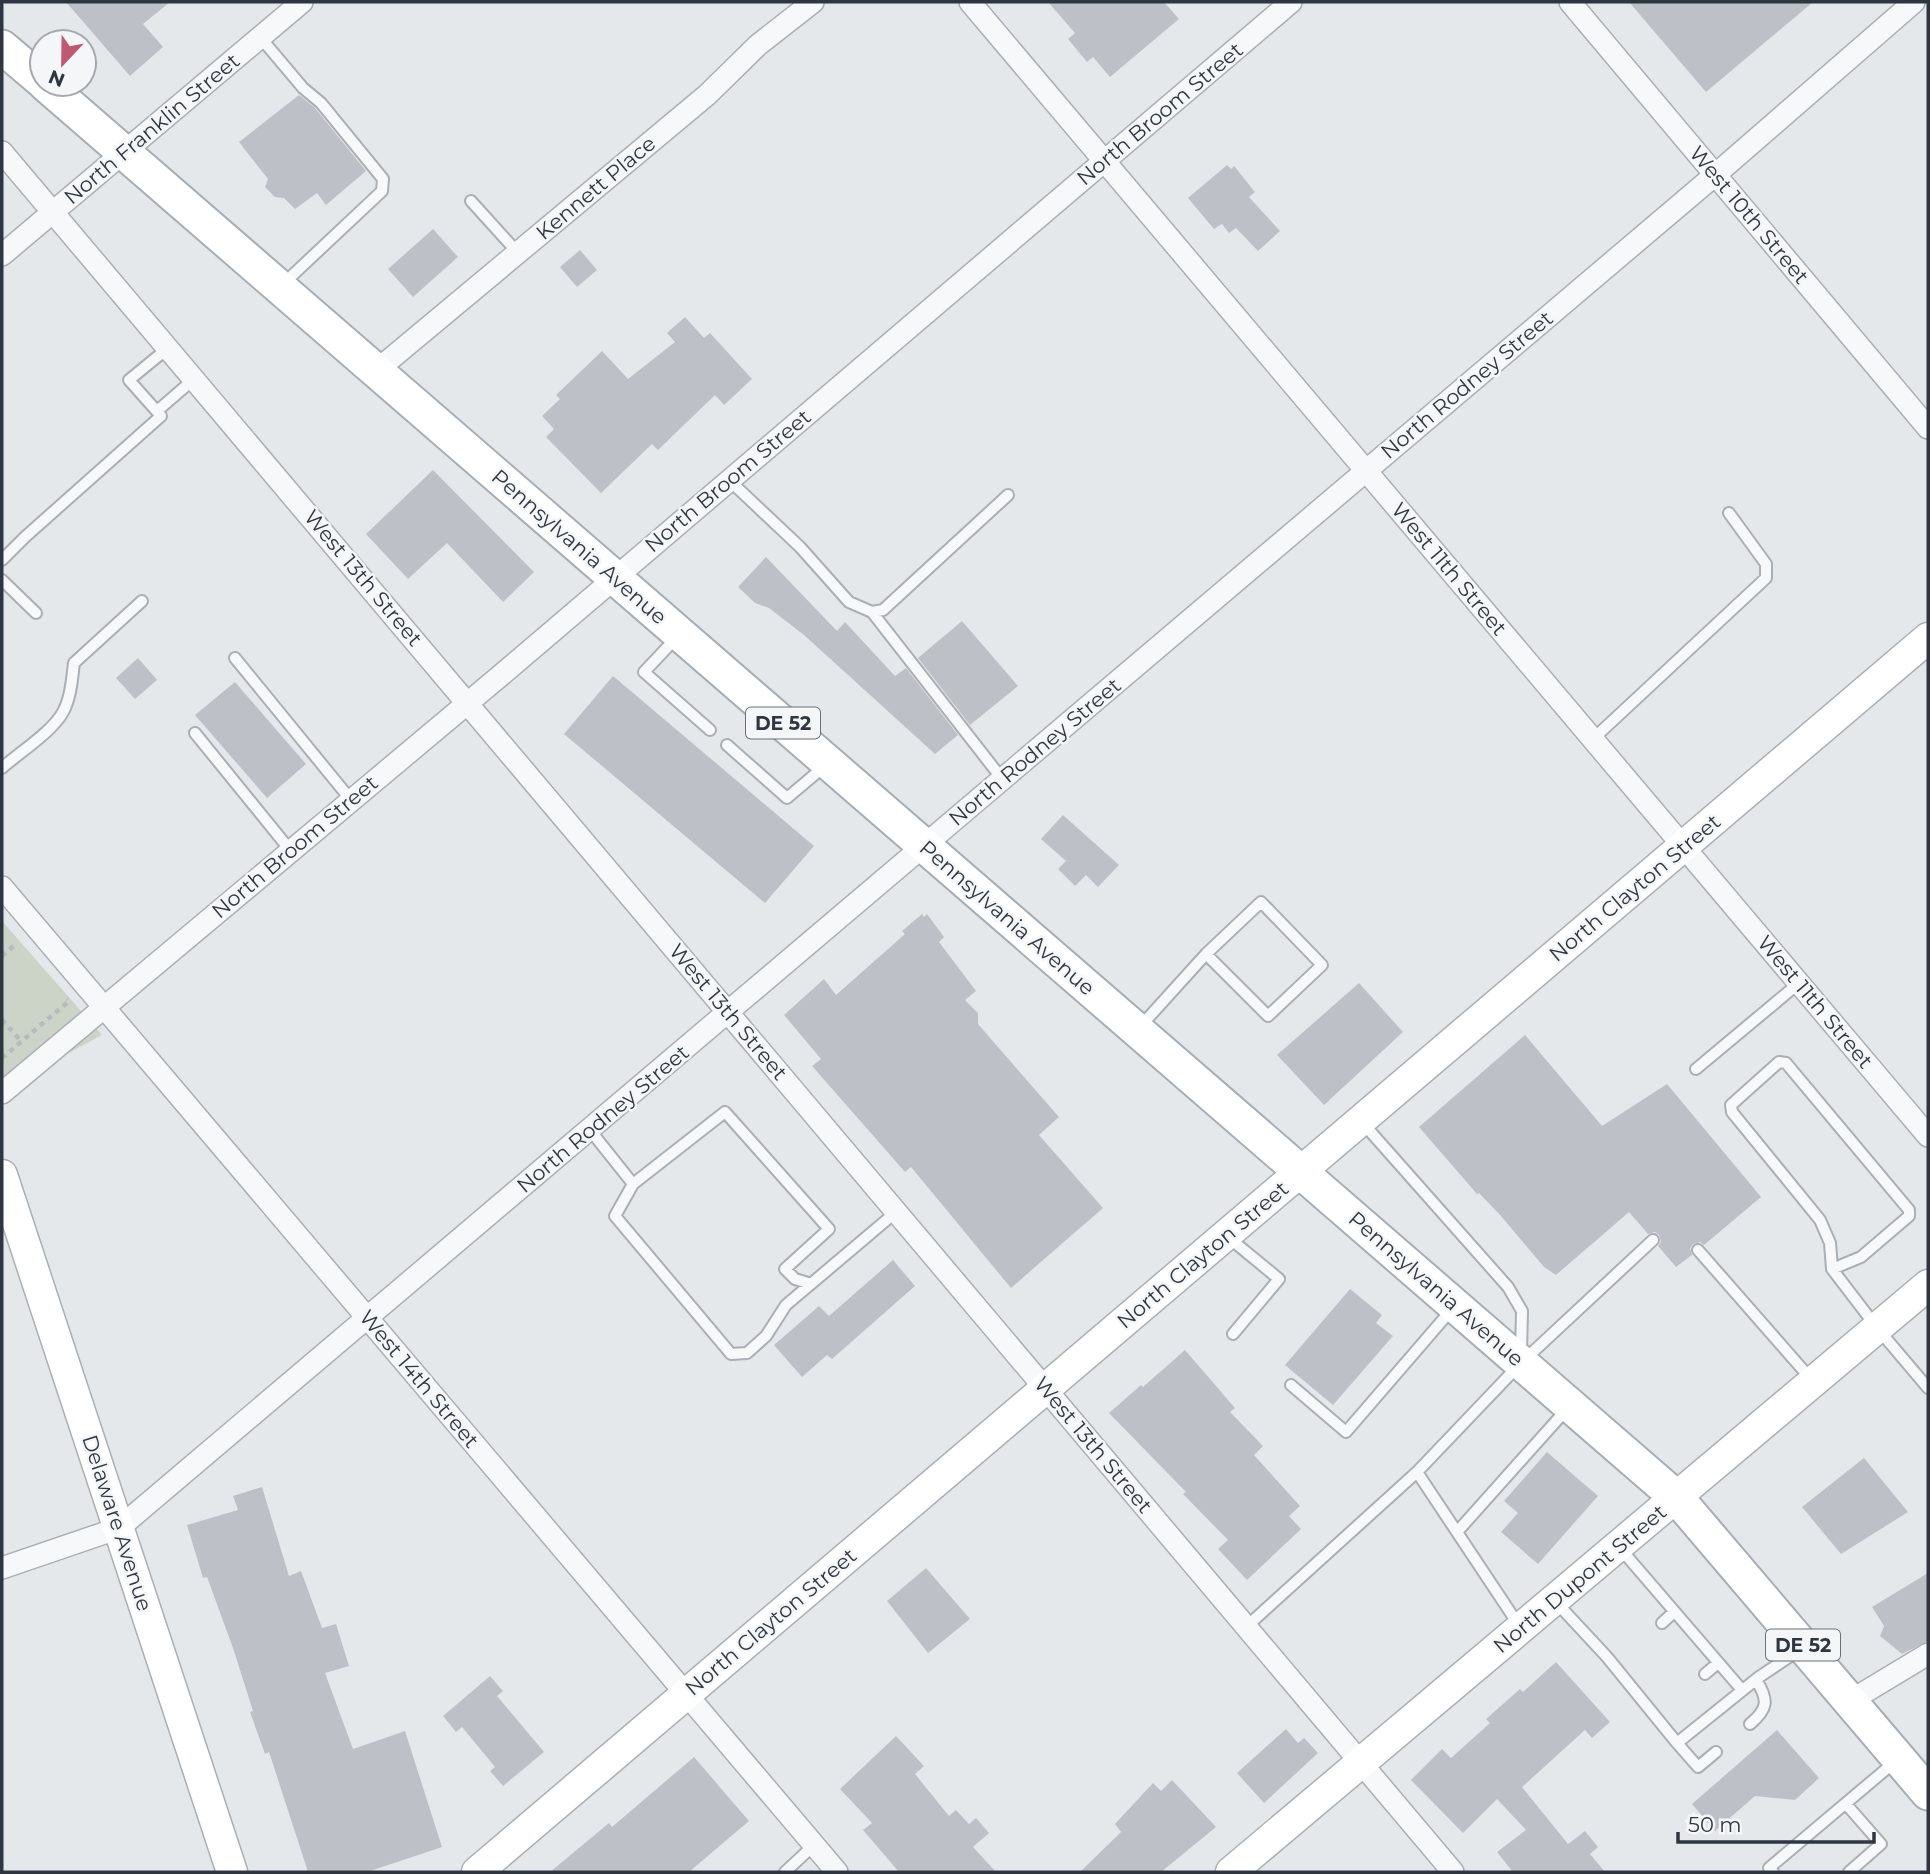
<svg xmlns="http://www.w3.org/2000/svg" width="1930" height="1874" font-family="Montserrat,sans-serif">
  <rect width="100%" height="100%" fill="#e5e8eb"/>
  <path fill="#cbd4c7" d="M2 921 102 1035 2 1089Z"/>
  <path fill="#bdc1c7" d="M66 2H170L143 24 163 47 130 76Z
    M1048 2H1164L1179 19 1110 77 1093 57 1087 62 1068 39 1075 33Z
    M1629 2H1813L1706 92Z
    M299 95 315 108 366 171 326 205 317 193 295 209 284 198 275 197 265 187 268 179 239 142Z
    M1227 165 1231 169 1234 166 1255 192 1249 197 1280 231 1258 251 1236 228 1229 233 1222 224 1214 229 1188 198Z
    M433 229 458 257 413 297 388 269Z
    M580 250 597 270 577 287 560 267Z
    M685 317 704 338 710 333 752 379 724 405 715 395 658 450 652 444 601 493 546 437 554 429 542 416 560 399 556 395 602 351 628 379 675 342 667 333Z
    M433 470 534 572 503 602 447 543 408 579 366 534Z
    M766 557 837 631 845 622 895 676 906 668 958 735 935 754 804 635 769 608 755 603 738 587Z
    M962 621 1018 686 970 725 918 658Z
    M138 658 157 680 135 699 116 678Z
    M613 676 814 846 765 903 564 734Z
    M235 682 306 764 267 798 195 715Z
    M1063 815 1119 865 1098 887 1086 875 1075 886 1058 869 1066 861 1041 839Z
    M922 914 924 917 927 914 944 937 939 942 976 991 965 1000 978 1013V1024L1059 1117 1039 1135 1103 1208 1011 1288 911 1167 905 1172 812 1066 821 1059 784 1015 824 979 836 995 905 934 902 931Z
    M1359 983 1403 1032 1324 1105 1277 1055Z
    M1525 1035 1602 1126 1667 1084 1761 1197 1704 1245 1700 1242 1693 1244 1690 1248 1692 1255 1676 1267 1658 1246 1661 1242 1659 1235 1655 1232 1648 1234 1629 1212 1556 1275 1544 1267 1501 1216 1479 1193 1477 1194 1419 1127Z
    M893 1260 915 1286 832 1359 827 1355 802 1377 774 1345 819 1306 829 1316Z
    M1350 1289 1382 1315 1376 1323 1393 1336 1333 1405 1285 1365Z
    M1185 1350 1235 1408 1230 1412 1263 1446 1254 1455 1300 1506 1289 1516 1301 1529 1247 1580 1218 1549 1228 1540 1183 1494 1186 1492 1109 1413 1141 1385 1143 1387Z
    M1547 1452 1598 1496 1538 1564 1501 1532 1518 1513 1504 1501Z
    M1864 1458 1908 1512 1841 1554 1802 1507Z
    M262 1487 289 1576 301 1571 322 1628 336 1624 349 1666 325 1673 353 1749 405 1731 442 1847 367 1872H308L269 1752 265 1754 250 1712 253 1711 233 1648 207 1577 203 1578 187 1525 238 1510 233 1496Z
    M926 1568 970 1619 928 1653 887 1601Z
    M1928 1573V1641L1902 1654 1880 1636 1884 1626 1872 1607Z
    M1556 1662 1610 1722 1592 1738 1585 1730 1522 1787 1568 1844 1585 1831 1598 1847 1590 1854 1605 1872H1513L1497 1852 1526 1830 1497 1799 1463 1833 1411 1780 1442 1749 1451 1758 1490 1723 1486 1719 1520 1689 1523 1692Z
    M490 1676 503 1691 497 1696 544 1752 503 1786 490 1771 495 1767 462 1727 456 1732 443 1716Z
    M1286 1729 1298 1743 1304 1738 1318 1753 1264 1803 1237 1773Z
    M1777 1730 1819 1778 1795 1800 1755 1796 1715 1831 1692 1804Z
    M896 1736 924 1766 915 1774 949 1816 956 1810 969 1824 976 1818 989 1833 973 1847 996 1872H899L863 1830 872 1823 840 1789Z
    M694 1757 749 1821 689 1872H550L609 1823 612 1827Z
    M1172 1780 1216 1827 1161 1872H1080L1121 1832 1115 1824 1153 1783 1161 1791Z"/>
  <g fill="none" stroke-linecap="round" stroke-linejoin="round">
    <g stroke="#aaafb5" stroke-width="14">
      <path id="lane" d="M260 37 303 88 321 103 383 179 382 191 282 285
        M471 201 518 253
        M157 411 194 379
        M729 480 800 547 849 602 872 612 883 610 1008 495
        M2 560 25 537 161 416 129 380 168 348
        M2 580 36 613
        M872 612 1003 780
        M678 636 644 672 710 730
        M235 658 351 800
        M195 733 290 850
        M1593 739 1766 578V564L1729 513
        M727 745 787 798 826 765
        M2 768C20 752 52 732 63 712 71 697 72 679 74 663L142 601
        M1139 1028 1206 954 1261 902 1322 965 1268 1016 1206 954
        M1696 1069 1799 983
        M1361 1121 1508 1287 1522 1311 1521 1353
        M590 1130 633 1184 615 1216 731 1354 747 1353 766 1336 786 1305 896 1212
        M633 1184 725 1112 829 1229 785 1269 795 1279 811 1284
        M1228 1237 1279 1279 1233 1334
        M1698 1250 1811 1379
        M1832 1269 1861 1257 1909 1216V1210L1786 1063 1779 1062 1731 1105 1732 1112 1820 1220 1830 1243 1832 1269 1878 1329 1928 1388
        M1291 1385 1346 1432 1453 1308
        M1417 1472 1521 1363 1653 1240
        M1457 1532 1567 1409
        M1619 1547 1742 1690
        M1555 1601 1607 1657 1677 1743 1759 1677 1801 1649
        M1662 1623 1674 1612
        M1246 1627 1417 1472 1520 1627
        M1705 1674 1718 1663
        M1750 1724C1768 1709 1769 1700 1756 1680
        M1677 1743 1698 1767 1716 1752
        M1846 1804 1881 1844 1849 1872
        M785 1872 814 1845
        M1773 1872 1769 1868 1897 1760"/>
    </g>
    <g stroke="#aaafb5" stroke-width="24">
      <path id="street" d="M970 2 1928 1136
        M1570 2 1928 428
        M2 152 1453 1872
        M2 255 302 2
        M376 371 707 95 758 45 813 2
        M2 887 837 1872
        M2 1093 500 676 1291 2
        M2 1568 119 1528 1715 175 1914 2
        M1850 1701 1928 1654"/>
    </g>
    <g stroke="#aaafb5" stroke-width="33">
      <path id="secondary" d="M2 1175 232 1872
        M477 1872 1928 638
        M1231 1872 1928 1285"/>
    </g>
    <g stroke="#a5adb5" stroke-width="37">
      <path id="primary" d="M2 47 42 81
        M45 84 1677 1498 1928 1793"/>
    </g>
    <path stroke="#b7babe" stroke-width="4.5" stroke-dasharray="5 5" stroke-linecap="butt" d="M2 956 17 943
      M2 1020 22 1042
      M2 1058 69 1001 67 999"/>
    <use href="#lane" stroke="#f7f8f9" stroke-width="10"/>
    <use href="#street" stroke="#f7f8f9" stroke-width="21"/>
    <use href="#secondary" stroke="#fff" stroke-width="30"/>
    <use href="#primary" stroke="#fff" stroke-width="33"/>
  </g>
  <g text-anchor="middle" stroke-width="5" stroke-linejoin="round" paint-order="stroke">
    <g fill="#f4f6f8" stroke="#697079" stroke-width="2">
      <rect x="746" y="707.5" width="74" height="31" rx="5"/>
      <rect x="1766" y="1629.5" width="74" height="31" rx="5"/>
    </g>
    <g font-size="19" font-weight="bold" fill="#2e3642">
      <text x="783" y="730">DE 52</text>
      <text x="1803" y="1652">DE 52</text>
    </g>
    <g font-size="21" fill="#2e3642" stroke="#f4f6f8">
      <text transform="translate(1160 114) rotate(-40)" y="7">North Broom Street</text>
      <text transform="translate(152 129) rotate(-40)" y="7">North Franklin Street</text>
      <text transform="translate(596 188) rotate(-40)" y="7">Kennett Place</text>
      <text transform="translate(1749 215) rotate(50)" y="7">West 10th Street</text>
      <text transform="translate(1467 385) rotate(-40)" y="7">North Rodney Street</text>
      <text transform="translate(728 481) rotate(-40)" y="7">North Broom Street</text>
      <text transform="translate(579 547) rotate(41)" y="7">Pennsylvania Avenue</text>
      <text transform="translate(1449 569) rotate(50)" y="7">West 11th Street</text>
      <text transform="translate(363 578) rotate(50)" y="7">West 13th Street</text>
      <text transform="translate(1035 752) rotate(-40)" y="7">North Rodney Street</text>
      <text transform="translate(295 847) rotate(-40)" y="7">North Broom Street</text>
      <text transform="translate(1635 888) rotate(-40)" y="7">North Clayton Street</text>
      <text transform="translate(1007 918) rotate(41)" y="7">Pennsylvania Avenue</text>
      <text transform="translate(1815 1002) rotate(50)" y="7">West 11th Street</text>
      <text transform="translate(728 1012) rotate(50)" y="7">West 13th Street</text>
      <text transform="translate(603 1119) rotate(-40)" y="7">North Rodney Street</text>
      <text transform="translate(1203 1255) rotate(-40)" y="7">North Clayton Street</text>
      <text transform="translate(1436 1289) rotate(41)" y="7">Pennsylvania Avenue</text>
      <text transform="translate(419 1379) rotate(50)" y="7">West 14th Street</text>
      <text transform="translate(1093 1445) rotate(50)" y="7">West 13th Street</text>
      <text transform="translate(117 1523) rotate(72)" y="7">Delaware Avenue</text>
      <text transform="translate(1580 1579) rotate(-40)" y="7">North Dupont Street</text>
      <text transform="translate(771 1622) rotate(-40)" y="7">North Clayton Street</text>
    </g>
  </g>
  <rect width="1930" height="1874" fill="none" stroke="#2e3642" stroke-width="7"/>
  <g transform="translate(63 63) rotate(202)"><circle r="33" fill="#f4f6f8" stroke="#a5a9af" stroke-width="2"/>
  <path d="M0-5L12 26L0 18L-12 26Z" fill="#c05970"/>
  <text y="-10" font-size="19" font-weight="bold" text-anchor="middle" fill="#2e3642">N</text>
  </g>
  <path d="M1678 1832v10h196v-10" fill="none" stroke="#2e3642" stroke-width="3.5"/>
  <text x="1688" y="1832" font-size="21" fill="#2e3642" stroke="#f4f6f8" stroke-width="5" paint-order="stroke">50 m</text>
</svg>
